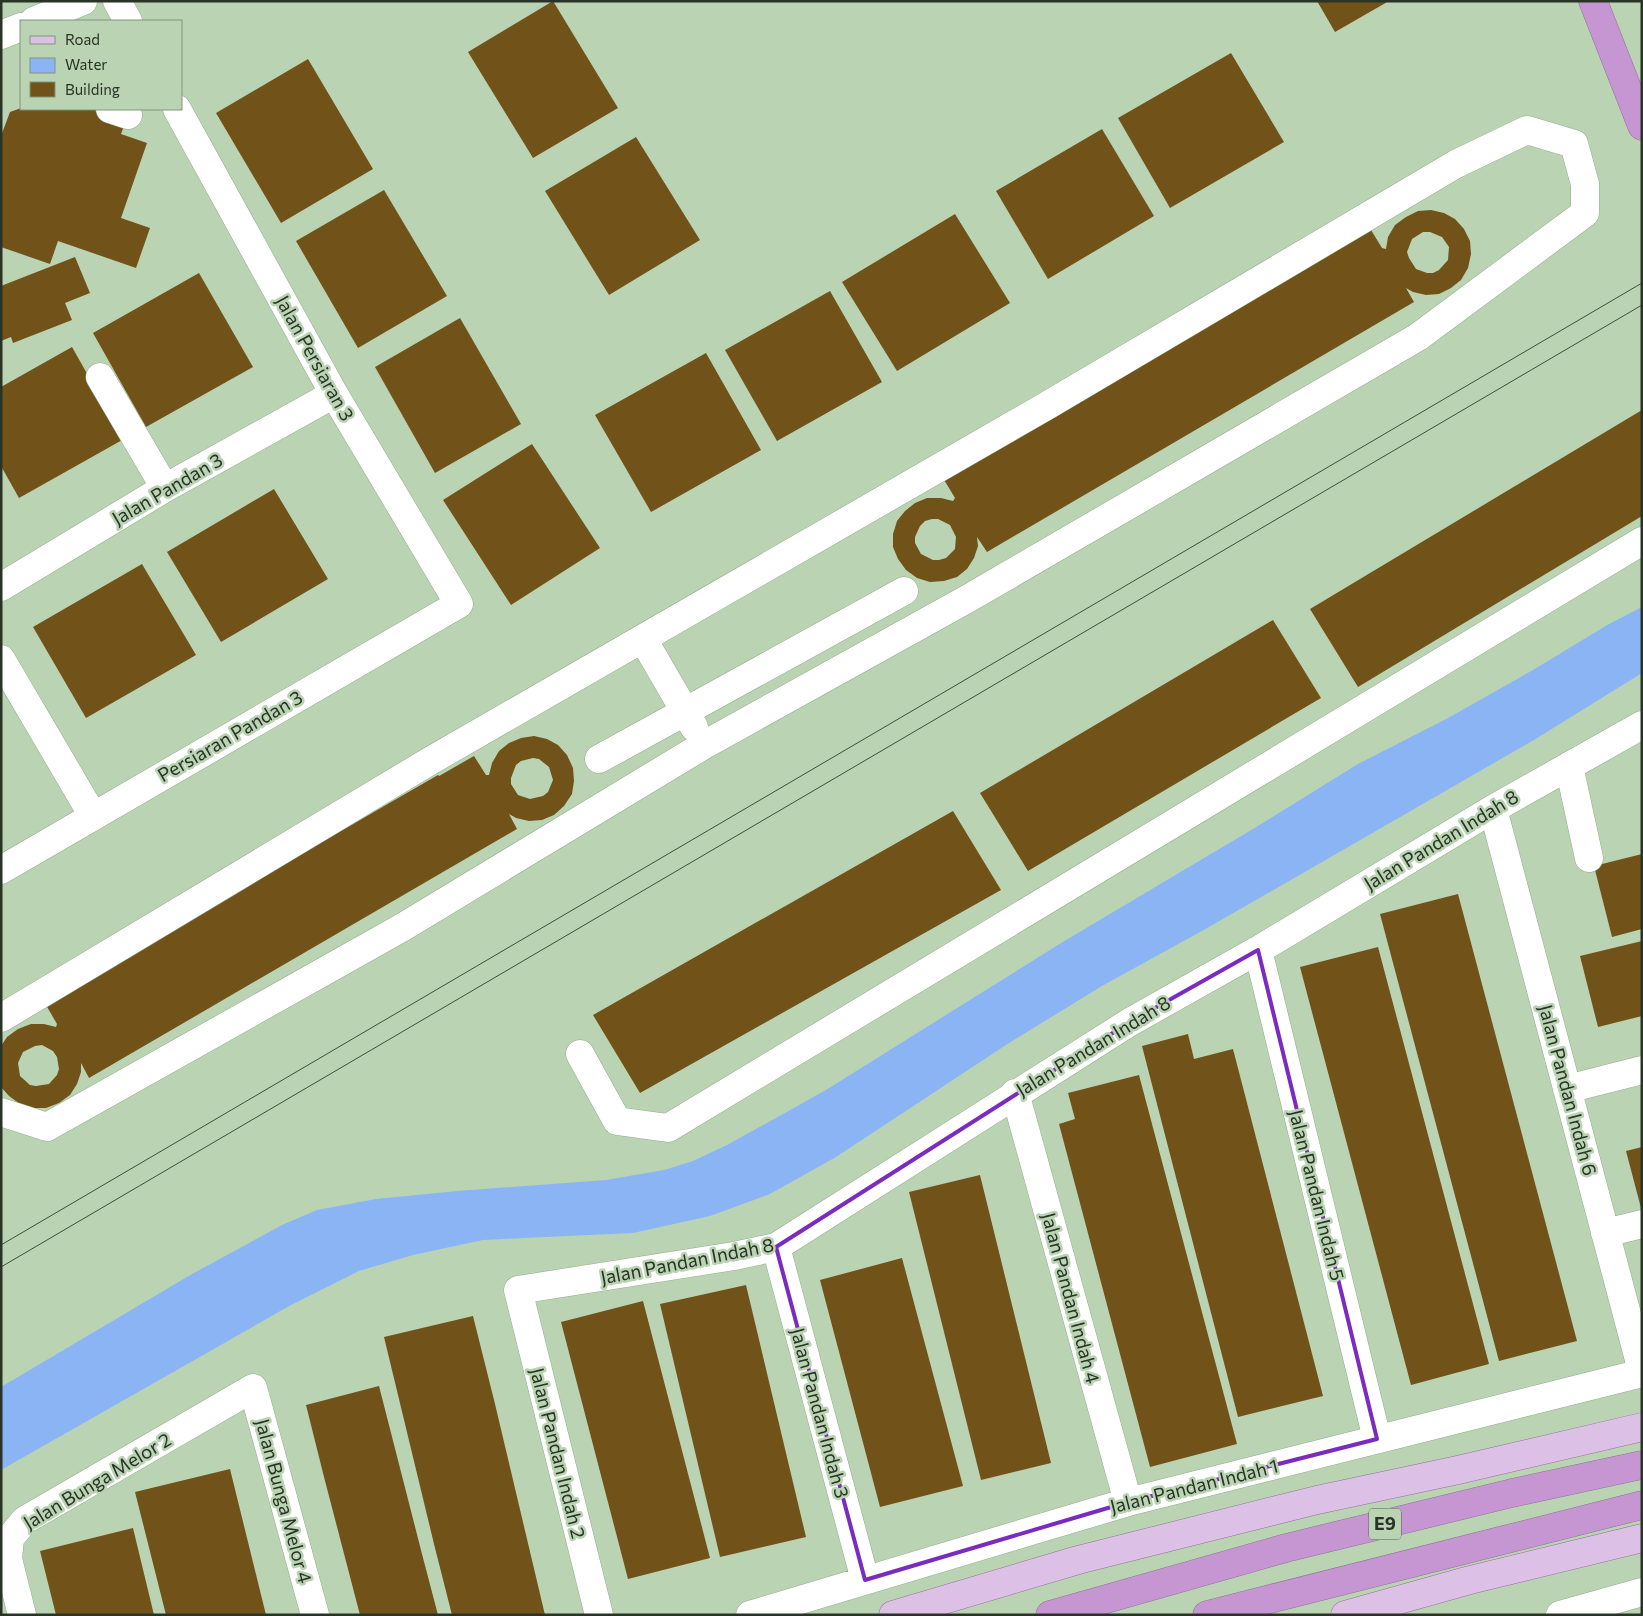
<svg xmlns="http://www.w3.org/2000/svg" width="1643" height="1616" font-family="Commissioner,sans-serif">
  <rect width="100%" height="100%" fill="#bad4b3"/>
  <path fill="#8bb4f5" d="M1642 607V673L1534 740 1209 927 1102 986 1009 1043 836 1157 770 1194 710 1216 633 1233 483 1240 413 1255 359 1271 291 1305 1 1470V1387L192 1274 282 1225 317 1210 376 1199 457 1191 606 1180 664 1170 693 1161 729 1144 826 1090 1061 943 1258 826 1358 764 1448 718 1533 670 1609 624Z"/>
  <path fill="#715219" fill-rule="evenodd" d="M553 1 618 108 533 158 468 52Z
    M1317 1H1389L1335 32Z
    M1231 53 1284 142 1170 208 1118 118Z
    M308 59 373 169 281 223 216 113Z
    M21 108 109 109 128 115 121 134 147 143 121 218 150 228 136 268 58 241 50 264 1 247V136L10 112Z
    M1102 129 1154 216 1048 279 996 191Z
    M636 137 700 240 609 295 545 191Z
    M384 190 447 296 358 348 296 241Z
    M1431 210 1444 213 1455 219 1464 229 1470 241 1471 254 1468 268 1461 280 1451 288 1439 294 1426 295 1413 292 1406 288 1414 302 987 552 977 537 978 546 974 558 967 569 957 577 944 581 930 582 917 578 906 570 898 559 893 547V534L897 521 905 511 915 503 927 498H941L953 501 955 498 943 478 1371 230 1382 248 1386 249 1388 237 1395 225 1406 217 1418 211ZM1423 232H1430L1442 237 1449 247 1448 260 1439 270 1433 273H1427L1416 269 1409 258 1407 252 1412 239ZM932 519H938L950 525 956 537 955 549 946 558 939 560H933L921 554 915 543V537L920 526 925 521Z
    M955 214 1010 303 897 371 842 282Z
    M75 257 90 293 65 303 72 320 13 343 11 337 1 341V286Z
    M199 273 253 367 146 427 93 333Z
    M830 291 882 382 777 441 725 350Z
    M460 318 521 424 435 473 375 367Z
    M72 347 124 439 19 498 1 466V387Z
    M706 353 761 450 651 512 595 415Z
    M1642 410V516L1358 687 1310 609Z
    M532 444 600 548 511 605 443 500Z
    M274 489 328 579 221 642 167 552Z
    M142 564 196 655 86 718 33 627Z
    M1273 620 1321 698 1028 871 980 793Z
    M534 736 547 739 558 745 567 755 573 768 574 781 572 794 564 806 554 815 542 820 529 821 516 818 509 814 517 829 89 1078 81 1063V1072L77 1084 70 1095 59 1103 46 1108H33L20 1104 9 1096 1 1087V1046L7 1037 18 1029 31 1024H44L56 1027 57 1024 46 1005 289 860V861L438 775 439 776 474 756 486 775H489L492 763 499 751 509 743 521 738ZM533 758 539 759 549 767 553 780 548 792 543 796 530 799 518 795 511 784V778L516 765 521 761ZM42 1045 53 1051 57 1057 59 1069 57 1075 49 1084 36 1086 30 1085 20 1076 18 1063 23 1052 35 1046Z
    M953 811 1001 890 640 1093 593 1015Z
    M1642 854V929L1612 937 1594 866Z
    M1458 894 1577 1341 1499 1361 1380 914Z
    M1642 941V1016L1598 1027 1580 956Z
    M1378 947 1489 1364 1411 1385 1300 967Z
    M1188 1034 1194 1059 1233 1049 1323 1396 1238 1417 1142 1046Z
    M1139 1075 1237 1444 1150 1467 1059 1124 1075 1119 1068 1093Z
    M1642 1147V1208H1641L1626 1151Z
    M980 1175 1051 1463 981 1480 909 1192Z
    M902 1258 963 1486 880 1507 820 1280Z
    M746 1285 806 1537 720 1557 660 1304Z
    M643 1301 710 1558 628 1579 561 1322Z
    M473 1316 495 1404 545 1615H452L434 1544 384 1337Z
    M379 1386 422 1554 438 1615H360L324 1477 306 1405Z
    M230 1469 266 1615H166L135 1492Z
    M133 1528 154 1615H56L40 1551Z"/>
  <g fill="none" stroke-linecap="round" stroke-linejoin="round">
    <g stroke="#94ad8d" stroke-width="29">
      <path id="minor" d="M117 1 128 21
        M34 21 83 1
        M1 35 21 27
        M110 109 128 115
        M100 377 165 488
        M1 587 165 488 334 394
        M643 639 694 727
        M1 659 93 816
        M599 759 904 591
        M1569 766 1589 858
        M1493 809 1642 1371
        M1 870 459 604 334 394 177 109
        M1258 950 1377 1439
        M1 1018 430 761 1048 405 1456 164 1527 130 1574 144 1585 184V213L1418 337 969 598 704 745 403 927 47 1127 1 1112
        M580 1054 617 1121 668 1128 1642 541
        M1567 1089 1642 1070
        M1015 1093 1128 1502
        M1605 1233 1642 1224
        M776 1247 865 1580
        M22 1615 8 1559 10 1538 25 1520 253 1388 315 1615
        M599 1615 518 1290 734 1256 776 1247 1130 1022 1258 950 1493 809 1642 725
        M750 1615 1128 1502 1642 1373
        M1560 1615 1642 1592"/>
    </g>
    <g stroke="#8f7396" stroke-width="29">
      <path id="major" d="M893 1615 1078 1560 1317 1500 1458 1470 1642 1427
        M1345 1615 1470 1580 1642 1538"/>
    </g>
    <g stroke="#8f7396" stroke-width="29">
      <path id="highway" d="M1593 1 1642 126
        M1050 1615 1286 1548 1512 1493 1642 1465
        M1207 1615 1642 1505"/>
    </g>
    <use href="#minor" stroke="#fff" stroke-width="28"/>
    <use href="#major" stroke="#ddc0e5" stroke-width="28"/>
    <use href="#highway" stroke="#c696d3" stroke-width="28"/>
    <path stroke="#414d3d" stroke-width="1" d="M1 1245 1642 283
      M1 1267 1642 305"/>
  </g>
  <path fill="none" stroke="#7b2cbf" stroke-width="4" stroke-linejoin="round" d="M1258 950 1377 1439 1128 1502 865 1580 776 1247 1130 1022Z"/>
  <g text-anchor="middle" stroke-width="5" stroke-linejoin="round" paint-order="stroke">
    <rect fill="#bad4b3" stroke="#546350" stroke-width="1" x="1369" y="1508.5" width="32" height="31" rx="4"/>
    <g font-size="18" font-weight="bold" fill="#293326">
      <text x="1385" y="1530">E9</text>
    </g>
    <g font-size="19" fill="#293326" stroke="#bad4b3">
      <text transform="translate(315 358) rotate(61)" y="7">Jalan Persiaran 3</text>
      <text transform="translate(167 489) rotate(-30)" y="7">Jalan Pandan 3</text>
      <text transform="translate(230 736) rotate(-30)" y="7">Persiaran Pandan 3</text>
      <text transform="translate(1441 840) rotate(-31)" y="7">Jalan Pandan Indah 8</text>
      <text transform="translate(1093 1046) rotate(-31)" y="7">Jalan Pandan Indah 8</text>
      <text transform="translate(1568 1090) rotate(75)" y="7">Jalan Pandan Indah 6</text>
      <text transform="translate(1317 1195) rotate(76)" y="7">Jalan Pandan Indah 5</text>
      <text transform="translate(687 1261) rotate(-11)" y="7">Jalan Pandan Indah 8</text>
      <text transform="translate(1071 1298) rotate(75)" y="7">Jalan Pandan Indah 4</text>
      <text transform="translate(820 1413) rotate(75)" y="7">Jalan Pandan Indah 3</text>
      <text transform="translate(558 1453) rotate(76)" y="7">Jalan Pandan Indah 2</text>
      <text transform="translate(97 1481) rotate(-31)" y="7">Jalan Bunga Melor 2</text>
      <text transform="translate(1194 1486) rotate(-14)" y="7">Jalan Pandan Indah 1</text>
      <text transform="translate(284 1501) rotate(75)" y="7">Jalan Bunga Melor 4</text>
    </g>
  </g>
  <rect width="1643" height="1616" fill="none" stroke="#293326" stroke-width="5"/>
  <rect x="20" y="20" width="162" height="90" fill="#bad4b3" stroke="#80947b"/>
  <rect x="30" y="36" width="25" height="8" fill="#ddc0e5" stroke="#80947b"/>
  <text x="65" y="45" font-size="15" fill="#293326">Road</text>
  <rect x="30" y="58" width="25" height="15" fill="#8bb4f5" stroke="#80947b"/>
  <text x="65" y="70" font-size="15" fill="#293326">Water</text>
  <rect x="30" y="82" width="25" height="15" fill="#715219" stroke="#80947b"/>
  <text x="65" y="95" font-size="15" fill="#293326">Building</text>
</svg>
